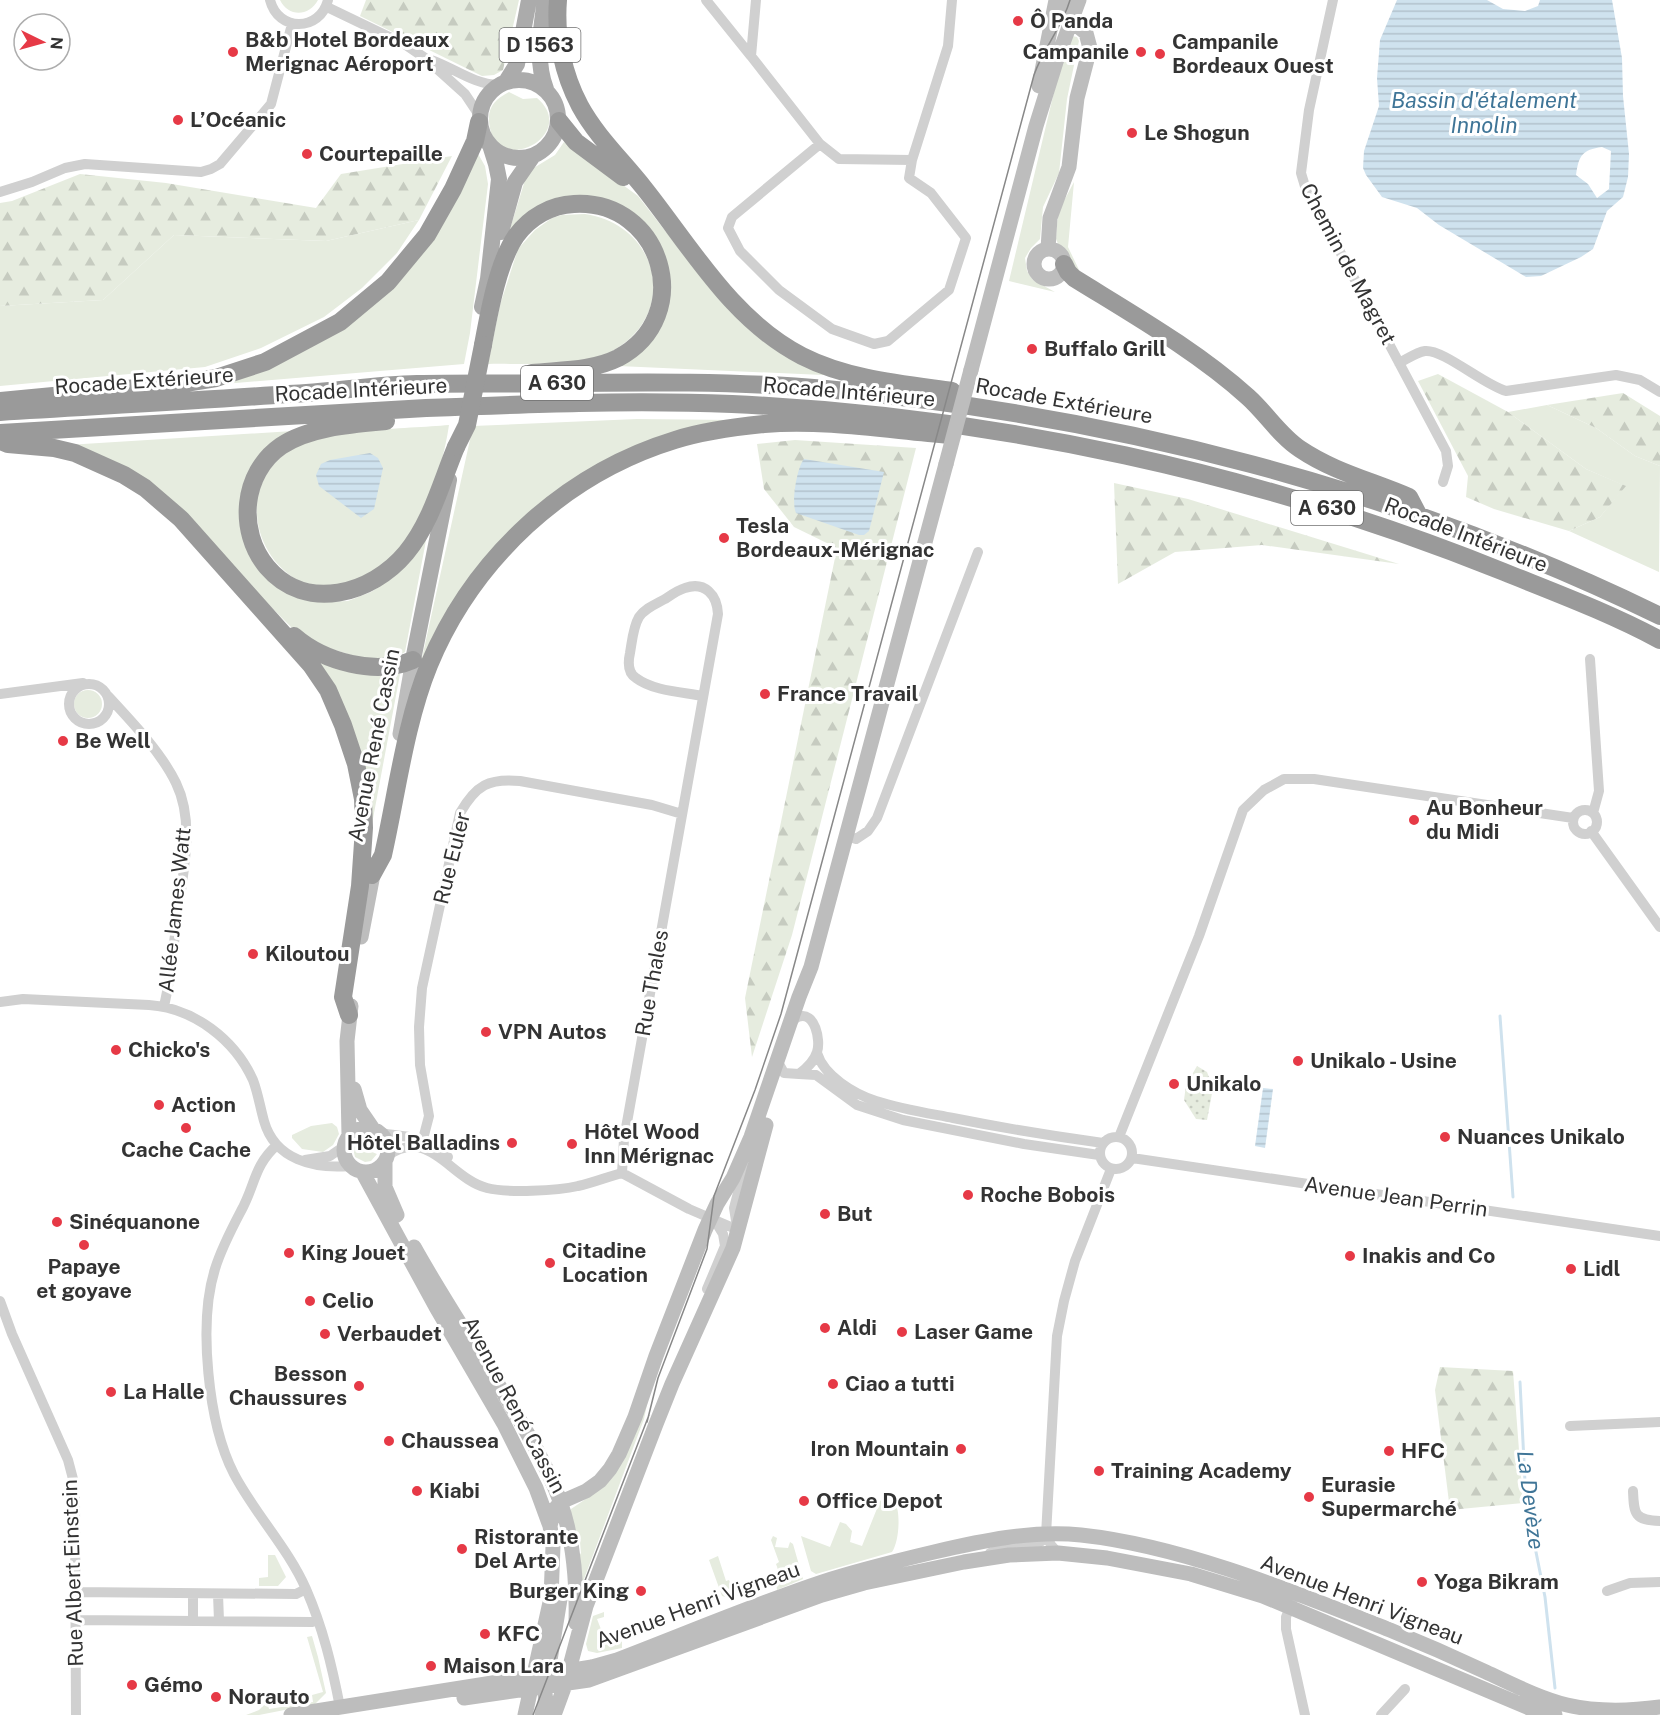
<svg xmlns="http://www.w3.org/2000/svg" width="1660" height="1715" font-family="'Public Sans',sans-serif">
  <defs>
    <pattern id="forest-firs" width="22" height="20" patternUnits="userSpaceOnUse" patternTransform="scale(1.5)"><rect width="22" height="20" fill="#e6ecdf"/><path d="M5 1l3.5 6h-7zM16 11l3.5 6h-7z" fill="#c6cbc0"/></pattern>
    <pattern id="garden-dots" width="8" height="8" patternUnits="userSpaceOnUse" patternTransform="scale(1.5)"><rect width="8" height="8" fill="#e6ecdf"/><path d="M2 2h.1M6 6h.1" fill="none" stroke="#c6cbc0" stroke-width="1.8" stroke-linecap="round"/></pattern>
    <pattern id="water-rules" width="6" height="5" patternUnits="userSpaceOnUse" patternTransform="scale(1.5)"><rect width="6" height="5" fill="#cfe2ee"/><path d="M0 2.5h6" fill="none" stroke="#b2c2cd"/></pattern>
  </defs>
  <rect width="100%" height="100%" fill="#fff"/>
  <path fill="#e6ecdf" d="M280 0H318C309 17 288 17 280 0Z
    M1072 36 1077 37 1079 41 1067 99 1059 173 1043 207 1040 239 1031 248 1025 258 1027 271 1033 280 1055 292 1009 281 1064 50Z
    M509 92 523 99 537 98C581 135 493 181 489 121 488 106 496 99 509 92Z
    M564 142 638 196 712 291 825 372 823 375 618 366C674 328 667 316 663 253L603 199 509 232 526 177 532 169 555 155Z
    M477 152 485 166 488 184 470 333 464 364 224 384 363 313Z
    M1074 182 1068 247 1081 274 1078 276 1065 250 1059 246 1056 239 1058 212Z
    M585 214C663 226 680 320 606 354 576 368 521 363 488 364L500 305 518 249 535 230 552 218 562 215Z
    M419 220 397 253 362 288 324 317 261 348 205 367 0 386V306L103 300 174 235 326 241Z
    M1547 405 1596 428 1635 456 1660 466 1659 572 1569 531 1600 517 1625 486 1586 469 1508 412Z
    M637 419 731 420 692 429 520 521 420 667 473 426Z
    M449 425C440 485 411 567 346 583 333 587 314 588 301 582 253 558 239 488 285 454 318 428 407 429 449 425Z
    M293 431C237 464 243 483 244 542L323 602 348 601 371 592 391 579 427 535 405 652 390 661 368 660 318 645 293 629 261 597 192 522 67 445Z
    M314 660C347 671 365 676 400 674L369 840 368 800Z
    M74 704a14 14 0 1 1 28 0a14 14 0 1 1-28 0Z
    M332 1123 337 1127 339 1134 333 1145 323 1152 302 1149 292 1138V1135L311 1126Z
    M366 1137 371 1139 369 1143 372 1152 377 1154 371 1161 365 1162 355 1157 353 1148 357 1141Z
    M648 1400 644 1419 581 1587 578 1557 581 1553 580 1542 575 1539 570 1515 571 1509 605 1486Z
    M885 1498 895 1502C901 1513 899 1542 892 1552L816 1574 811 1571 801 1536 830 1547 840 1522 846 1524 852 1531 850 1542 862 1546 880 1501Z
    M773 1536 777 1538 775 1547 788 1548 790 1542 793 1544 803 1579 777 1590C775 1580 782 1579 776 1564L779 1562 771 1540Z
    M268 1555H275L286 1577 278 1586H259V1578L268 1577Z
    M718 1556 726 1581 729 1580 733 1590 744 1587 746 1593 729 1598 722 1596 709 1560Z
    M604 1612V1617L597 1619 604 1637 611 1635 622 1642V1648L597 1653 588 1651 586 1644 593 1616Z
    M312 1636 318 1657 326 1693 315 1704 259 1715H246L259 1710 267 1702 269 1709 313 1702 312 1695 323 1692 307 1637Z"/>
  <path fill="url(#forest-firs)" d="M366 0H519L503 70 494 75 482 76 360 16Z
    M452 156 419 220 326 241 174 235 103 300 0 306V203L12 201 80 174 166 183 316 208 341 174Z
    M1438 374 1508 412 1586 469 1626 486 1600 517 1569 531 1494 509 1466 497 1468 476 1418 381Z
    M1623 393 1660 416V466L1635 456 1596 428 1547 405Z
    M795 440 916 448 792 935 752 1057 745 998 837 548 794 527 764 489 757 444Z
    M1114 483 1188 499 1399 564 1262 545 1175 552 1118 584Z
    M1440 1367 1513 1371 1523 1503 1450 1510 1435 1390Z"/>
  <path fill="url(#garden-dots)" d="M1197 1066 1207 1072 1213 1088 1207 1120 1196 1119 1184 1100 1186 1085Z"/>
  <path fill="url(#water-rules)" fill-rule="evenodd" d="M1397 0H1487L1503 9 1525 11 1538 6 1540 0H1612L1622 58 1623 96 1629 154 1628 177 1623 197 1607 211 1593 249 1581 257 1541 276 1526 277 1439 225 1417 208 1382 197 1366 175 1363 168 1364 151 1379 106 1377 78 1380 40ZM1602 147 1611 151 1609 189 1597 198 1588 184 1576 175C1579 155 1582 150 1602 147Z
    M370 453 378 458 383 468 374 509 361 518 319 486 316 475 321 464 330 460Z
    M804 459 884 472 869 531 864 535H859L796 513C791 503 797 467 804 459Z
    M1263 1088 1273 1089 1265 1148 1255 1146Z"/>
  <g fill="none" stroke-linecap="round" stroke-linejoin="round">
    <path stroke="#cfe2ee" stroke-width="3" d="M1500 1016 1513 1197
      M1520 1382 1526 1502 1545 1597 1555 1688"/>
    <path stroke="#d0d0d0" stroke-width="10" d="M270 0C278 32 320 32 328 0
      M706 0 751 56
      M756 0 751 56 820 144 839 159 912 160
      M1333 0 1309 110 1301 173 1307 193 1329 231 1446 451 1448 466 1443 482
      M327 7 406 45 425 58 465 94 479 115
      M431 60C454 68 473 84 498 85
      M820 144 732 217 728 228 740 251 779 290 832 329 874 344 888 341 949 290 966 238 931 193 909 178 912 160 948 46 952 0
      M0 192 32 182 65 168 85 164 201 172 211 169 220 164 271 104 292 24
      M1399 363C1407 359 1417 352 1425 351 1443 349 1484 385 1506 391L1616 375 1640 380 1660 392
      M1590 659 1599 791 1593 813
      M69 704a20 20 0 1 1 40 0a20 20 0 1 1-40 0Z
      M0 694 83 683
      M108 696C131 721 161 752 176 783 196 824 182 876 177 919 173 948 171 977 164 1006
      M703 696C682 692 653 691 636 678 628 673 628 662 630 653 632 642 633 627 639 617 645 608 656 604 665 599 671 595 678 590 685 588 705 581 717 595 718 614L624 1139 622 1173 689 1209 738 1230
      M1573 822a12 12 0 1 1 24 0a12 12 0 1 1-24 0Z
      M1591 831 1660 927
      M847 836 856 839 868 831 877 818 978 552
      M0 1002 23 999 149 1005C194 1008 235 1040 253 1080 258 1093 260 1107 264 1121 275 1160 314 1169 350 1166
      M817 1053C824 1076 854 1094 876 1101 901 1109 927 1113 953 1118 1003 1128 1052 1136 1103 1143
      M779 1057V1064L784 1073 799 1074C807 1068 814 1062 817 1052 821 1041 815 1010 798 1017 795 1018 793 1021 790 1023
      M799 1074 816 1075 857 1105 903 1120 1024 1144 1099 1155
      M380 1133C408 1138 426 1134 448 1157
      M1100 1153a16 16 0 1 1 32 0a16 16 0 1 1-32 0Z
      M1119 1137 1199 936 1243 810 1264 790 1284 779H1314L1573 818
      M423 1139 429 1116 420 1065 419 1027 422 988 460 813C476 785 489 778 520 781L652 805 682 814
      M277 1145C254 1165 255 1186 241 1211 231 1230 221 1249 215 1269 198 1323 208 1424 234 1474 255 1514 288 1548 306 1589 323 1628 332 1666 340 1707
      M387 1156C430 1126 449 1178 487 1188 507 1193 557 1191 578 1186 593 1183 607 1177 622 1173
      M1132 1158 1660 1236
      M305 1160 330 1156 343 1147
      M737 1227 734 1208 745 1166
      M707 1289 725 1246 723 1234 715 1221
      M0 1301 12 1334 68 1460 73 1479 75 1500 76 1715
      M1570 1426 1660 1422
      M1633 1491C1634 1514 1634 1520 1660 1521
      M990 1553C996 1551 1003 1547 1009 1546 1023 1544 1039 1550 1046 1535
      M1058 1553 1051 1545 1046 1535 1057 1336 1064 1301 1075 1261 1111 1169
      M1607 1591 1630 1583 1660 1582
      M75 1592 296 1594 306 1589
      M218 1594 219 1621
      M1292 1602 1286 1617V1629L1305 1715
      M76 1620 312 1622 318 1620
      M193 1621V1594
      M1381 1715 1405 1689"/>
    <path stroke="#bdbdbd" stroke-width="15" d="M1039 86 1056 0
      M1048 249 1050 218 1069 167 1077 98 1090 48 1086 33 1064 15V0
      M1034 264a15 15 0 1 1 30 0a15 15 0 1 1-30 0Z
      M971 370 1036 126 1056 62 1079 0
      M400 734 413 660
      M361 937 375 864
      M354 1089 360 1110 373 1129
      M344 1150a22 22 0 1 1 44 0a22 22 0 1 1-44 0Z
      M349 1135 347 1041 351 1006
      M385 1162V1187L397 1215
      M363 1173 436 1307 504 1424 536 1488 550 1526 553 1546 551 1598 525 1715
      M414 1247C443 1299 476 1348 507 1399 527 1432 547 1465 560 1501 574 1540 577 1581 576 1623
      M550 1526 554 1510 561 1502 586 1491 600 1481 610 1469 619 1454 635 1417 656 1356 705 1230 717 1204 733 1178 751 1137 799 997 811 967 946 464
      M539 1679C547 1689 547 1703 542 1715
      M555 1680 550 1673V1660L560 1599
      M464 1698 589 1680 822 1595 864 1583 964 1562 1009 1555 1058 1553 1107 1558 1191 1574 1263 1596 1529 1708 1555 1715
      M291 1715 592 1667 617 1660C685 1634 753 1605 822 1582 859 1570 896 1561 934 1552 981 1541 1032 1530 1081 1535 1183 1546 1294 1592 1390 1630 1422 1643 1454 1657 1486 1672 1512 1684 1539 1698 1567 1705 1597 1712 1630 1711 1660 1707
      M554 1715 565 1685 586 1606 656 1424 672 1384 733 1248 766 1125"/>
    <path stroke="#ababab" stroke-width="16" d="M545 0C541 29 535 61 546 89
      M480 119a39 39 0 1 1 78 0a39 39 0 1 1-78 0Z
      M507 80 517 64 529 0
      M501 232 515 182 533 156
      M482 307 488 279 499 179 496 164 490 145
      M413 660 449 480"/>
    <path stroke="#9a9a9a" stroke-width="18" d="M558 0C555 36 563 74 580 106 597 137 622 160 644 188 691 247 732 320 802 356 847 379 902 384 952 391
      M559 121 576 142 623 177
      M1064 264 1068 272 1074 278C1132 314 1197 351 1248 397 1266 413 1280 436 1300 449 1334 472 1372 481 1409 497L1419 516
      M483 345C489 313 498 262 516 236 530 217 551 205 574 204 662 199 697 316 618 358 592 371 560 370 532 373
      M0 401 179 384 216 378 265 362 340 322 388 282 427 235 453 189 475 141 479 122
      M0 412C96 406 193 401 289 394 332 392 374 385 417 384 462 383 508 384 553 383 644 382 735 381 826 389 1113 415 1400 489 1660 616
      M386 421C353 424 309 427 281 446 242 473 237 531 267 567 306 613 372 594 406 553 431 523 441 483 456 447
      M0 433C142 424 284 415 426 408 528 404 630 400 732 404 996 416 1259 473 1504 572 1556 593 1610 613 1660 640
      M0 441 8 444 54 448 75 453 124 475 145 488 181 519 311 665 328 690 343 725 356 764 363 799 364 828 360 886 343 997 349 1015
      M294 636C324 662 376 676 413 660
      M372 875 383 855C397 793 405 724 429 665 473 559 564 474 675 440 703 431 734 427 764 424 825 419 888 430 949 435"/>
    <path stroke="#888" stroke-width="1.5" d="M647 1422 658 1378 707 1249 714 1196 755 1090 781 1014 1034 75C1043 48 1062 28 1070 0
      M533 1715 649 1415"/>
    <path stroke="#bdbdbd" stroke-width="15" d="M946 464 971 370"/>
    <path stroke="#9a9a9a" stroke-width="18" d="M456 447 467 425 483 345"/>
  </g>
  <g fill="#e63946" stroke="#fff" stroke-width="2">
    <circle cx="1018" cy="21" r="6"/>
    <circle cx="233" cy="52" r="6"/>
    <circle cx="1141" cy="52" r="6"/>
    <circle cx="1160" cy="54" r="6"/>
    <circle cx="178" cy="120" r="6"/>
    <circle cx="1132" cy="133" r="6"/>
    <circle cx="307" cy="154" r="6"/>
    <circle cx="1032" cy="349" r="6"/>
    <circle cx="724" cy="538" r="6"/>
    <circle cx="765" cy="694" r="6"/>
    <circle cx="63" cy="741" r="6"/>
    <circle cx="1414" cy="820" r="6"/>
    <circle cx="253" cy="954" r="6"/>
    <circle cx="486" cy="1032" r="6"/>
    <circle cx="116" cy="1050" r="6"/>
    <circle cx="1298" cy="1061" r="6"/>
    <circle cx="1174" cy="1084" r="6"/>
    <circle cx="159" cy="1105" r="6"/>
    <circle cx="186" cy="1128" r="6"/>
    <circle cx="1445" cy="1137" r="6"/>
    <circle cx="512" cy="1143" r="6"/>
    <circle cx="572" cy="1144" r="6"/>
    <circle cx="968" cy="1195" r="6"/>
    <circle cx="825" cy="1214" r="6"/>
    <circle cx="57" cy="1222" r="6"/>
    <circle cx="84" cy="1245" r="6"/>
    <circle cx="289" cy="1253" r="6"/>
    <circle cx="1350" cy="1256" r="6"/>
    <circle cx="550" cy="1263" r="6"/>
    <circle cx="1571" cy="1269" r="6"/>
    <circle cx="310" cy="1301" r="6"/>
    <circle cx="825" cy="1328" r="6"/>
    <circle cx="902" cy="1332" r="6"/>
    <circle cx="325" cy="1334" r="6"/>
    <circle cx="833" cy="1384" r="6"/>
    <circle cx="359" cy="1386" r="6"/>
    <circle cx="111" cy="1392" r="6"/>
    <circle cx="389" cy="1441" r="6"/>
    <circle cx="961" cy="1449" r="6"/>
    <circle cx="1389" cy="1451" r="6"/>
    <circle cx="1099" cy="1471" r="6"/>
    <circle cx="417" cy="1491" r="6"/>
    <circle cx="1309" cy="1497" r="6"/>
    <circle cx="804" cy="1501" r="6"/>
    <circle cx="462" cy="1549" r="6"/>
    <circle cx="1422" cy="1582" r="6"/>
    <circle cx="641" cy="1591" r="6"/>
    <circle cx="485" cy="1634" r="6"/>
    <circle cx="431" cy="1666" r="6"/>
    <circle cx="132" cy="1685" r="6"/>
    <circle cx="216" cy="1697" r="6"/>
  </g>
  <g text-anchor="middle" stroke-width="6" stroke-linejoin="round" paint-order="stroke">
    <g fill="#fff" stroke="#707070" stroke-width="1.5">
      <rect x="499.5" y="28" width="81" height="34" rx="4.5"/>
      <rect x="521" y="366" width="72" height="34" rx="4.5"/>
      <rect x="1291" y="491" width="72" height="34" rx="4.5"/>
    </g>
    <g font-size="20" font-weight="bold" fill="#333">
      <text x="540" y="52">D 1563</text>
      <text x="557" y="390">A 630</text>
      <text x="1327" y="515">A 630</text>
    </g>
    <g font-size="21" font-weight="bold" fill="#333" stroke="#fff" text-anchor="start">
      <text x="1030" y="28">Ô Panda</text>
      <text x="245" y="47">B&amp;b Hotel Bordeaux<tspan x="245" dy="24">Merignac Aéroport</tspan></text>
      <text x="1172" y="49">Campanile<tspan x="1172" dy="24">Bordeaux Ouest</tspan></text>
      <text x="1129" y="59" text-anchor="end">Campanile</text>
      <text x="190" y="127">L’Océanic</text>
      <text x="1144" y="140">Le Shogun</text>
      <text x="319" y="161">Courtepaille</text>
      <text x="1044" y="356">Buffalo Grill</text>
      <text x="736" y="533">Tesla<tspan x="736" dy="24">Bordeaux-Mérignac</tspan></text>
      <text x="777" y="701">France Travail</text>
      <text x="75" y="748">Be Well</text>
      <text x="1426" y="815">Au Bonheur<tspan x="1426" dy="24">du Midi</tspan></text>
      <text x="265" y="961">Kiloutou</text>
      <text x="498" y="1039">VPN Autos</text>
      <text x="128" y="1057">Chicko's</text>
      <text x="1310" y="1068">Unikalo - Usine</text>
      <text x="1186" y="1091">Unikalo</text>
      <text x="171" y="1112">Action</text>
      <text x="584" y="1139">Hôtel Wood<tspan x="584" dy="24">Inn Mérignac</tspan></text>
      <text x="1457" y="1144">Nuances Unikalo</text>
      <text x="500" y="1150" text-anchor="end">Hôtel Balladins</text>
      <text x="186" y="1157" text-anchor="middle">Cache Cache</text>
      <text x="980" y="1202">Roche Bobois</text>
      <text x="837" y="1221">But</text>
      <text x="69" y="1229">Sinéquanone</text>
      <text x="562" y="1258">Citadine<tspan x="562" dy="24">Location</tspan></text>
      <text x="301" y="1260">King Jouet</text>
      <text x="1362" y="1263">Inakis and Co</text>
      <text x="84" y="1274" text-anchor="middle">Papaye<tspan x="84" dy="24">et goyave</tspan></text>
      <text x="1583" y="1276">Lidl</text>
      <text x="322" y="1308">Celio</text>
      <text x="837" y="1335">Aldi</text>
      <text x="914" y="1339">Laser Game</text>
      <text x="337" y="1341">Verbaudet</text>
      <text x="347" y="1381" text-anchor="end">Besson<tspan x="347" dy="24">Chaussures</tspan></text>
      <text x="845" y="1391">Ciao a tutti</text>
      <text x="123" y="1399">La Halle</text>
      <text x="401" y="1448">Chaussea</text>
      <text x="949" y="1456" text-anchor="end">Iron Mountain</text>
      <text x="1401" y="1458">HFC</text>
      <text x="1111" y="1478">Training Academy</text>
      <text x="1321" y="1492">Eurasie<tspan x="1321" dy="24">Supermarché</tspan></text>
      <text x="429" y="1498">Kiabi</text>
      <text x="816" y="1508">Office Depot</text>
      <text x="474" y="1544">Ristorante<tspan x="474" dy="24">Del Arte</tspan></text>
      <text x="1434" y="1589">Yoga Bikram</text>
      <text x="629" y="1598" text-anchor="end">Burger King</text>
      <text x="497" y="1641">KFC</text>
      <text x="443" y="1673">Maison Lara</text>
      <text x="144" y="1692">Gémo</text>
      <text x="228" y="1704">Norauto</text>
    </g>
    <g font-size="21" fill="#333" stroke="#fff">
      <text transform="translate(1348 264) rotate(62)" y="7">Chemin de Magret</text>
      <text transform="translate(144 381) rotate(-4)" y="7">Rocade Extérieure</text>
      <text transform="translate(361 390) rotate(-3)" y="7">Rocade Intérieure</text>
      <text transform="translate(849 392) rotate(5)" y="7">Rocade Intérieure</text>
      <text transform="translate(1064 401) rotate(10)" y="7">Rocade Extérieure</text>
      <text transform="translate(1466 535) rotate(21)" y="7">Rocade Intérieure</text>
      <text transform="translate(374 745) rotate(-79)" y="7">Avenue René Cassin</text>
      <text transform="translate(452 858) rotate(-76)" y="7">Rue Euler</text>
      <text transform="translate(175 910) rotate(-84)" y="7">Allée James Watt</text>
      <text transform="translate(652 983) rotate(-80)" y="7">Rue Thales</text>
      <text transform="translate(1396 1197) rotate(8)" y="7">Avenue Jean Perrin</text>
      <text transform="translate(514 1405) rotate(62)" y="7">Avenue René Cassin</text>
      <text transform="translate(73 1573) rotate(-92)" y="7">Rue Albert Einstein</text>
      <text transform="translate(1362 1600) rotate(21)" y="7">Avenue Henri Vigneau</text>
      <text transform="translate(698 1605) rotate(-20)" y="7">Avenue Henri Vigneau</text>
    </g>
    <g font-size="22" font-style="italic" fill="#3f7597" stroke="#fff">
      <text x="1484" y="108">Bassin d'étalement<tspan x="1484" dy="25">Innolin</tspan></text>
      <text transform="translate(1531 1500) rotate(83)" y="8">La Devèze</text>
    </g>
  </g>
  <g transform="translate(42 42) rotate(95)"><circle r="28" fill="#ffffff" stroke="#adadad" stroke-width="1.5"/>
  <path d="M0-4.5L10 22L0 15L-10 22Z" fill="#e63946"/>
  <text y="-9" font-size="16" font-weight="bold" text-anchor="middle" fill="#333333">N</text>
  </g>
</svg>
